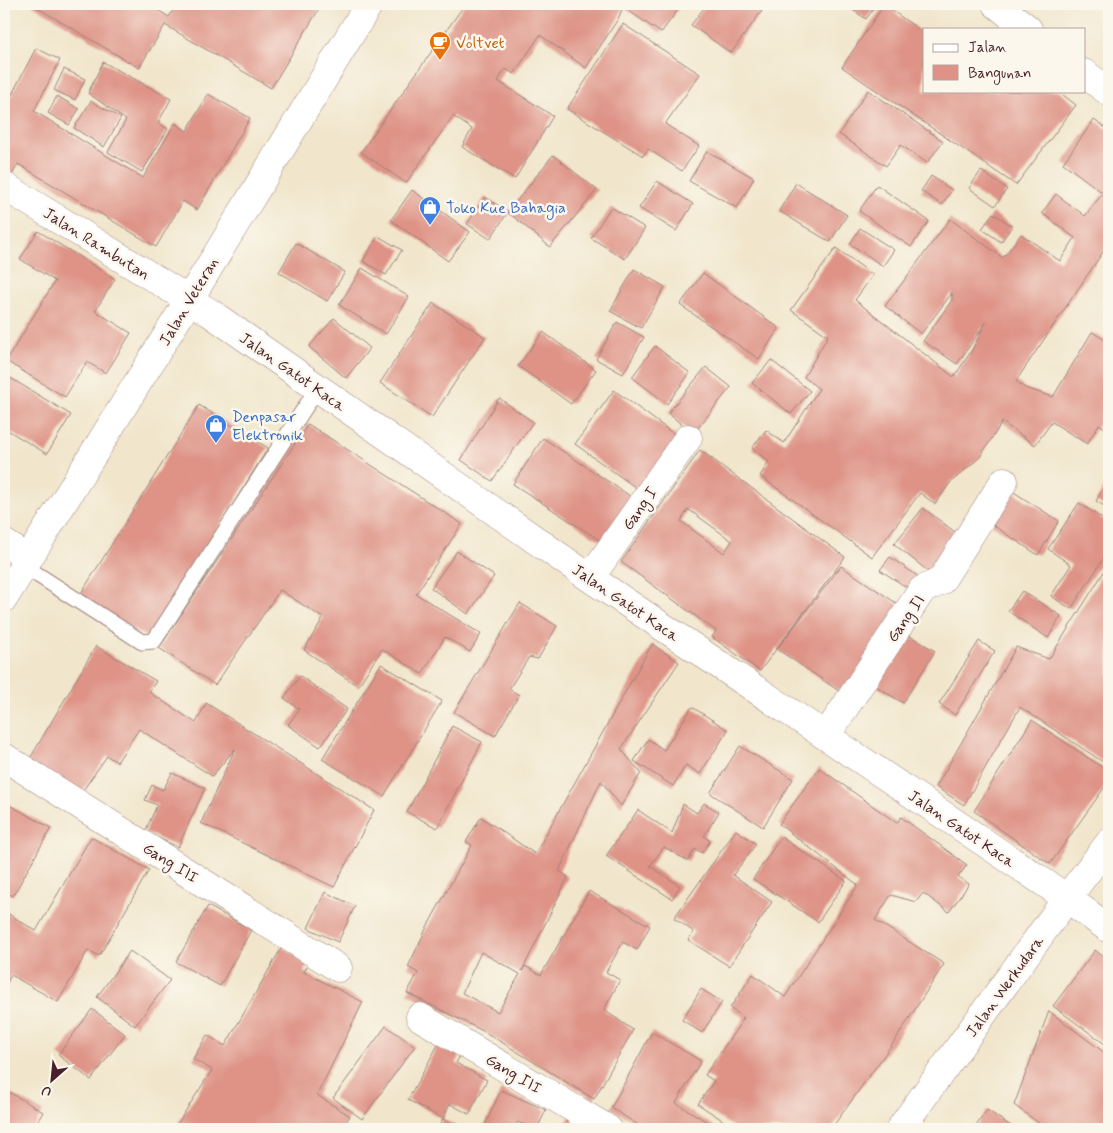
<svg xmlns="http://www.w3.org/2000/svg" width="1113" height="1133" font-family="Mynerve,sans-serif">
  <rect width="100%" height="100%" fill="#fbf7ec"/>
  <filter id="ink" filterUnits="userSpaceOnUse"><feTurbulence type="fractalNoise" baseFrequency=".02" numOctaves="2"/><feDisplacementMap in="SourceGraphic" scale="10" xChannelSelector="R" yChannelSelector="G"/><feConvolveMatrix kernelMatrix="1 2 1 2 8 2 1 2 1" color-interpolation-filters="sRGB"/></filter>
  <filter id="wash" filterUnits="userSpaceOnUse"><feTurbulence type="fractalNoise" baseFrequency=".0096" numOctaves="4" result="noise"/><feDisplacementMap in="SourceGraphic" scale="20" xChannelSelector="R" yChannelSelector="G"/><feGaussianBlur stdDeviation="1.12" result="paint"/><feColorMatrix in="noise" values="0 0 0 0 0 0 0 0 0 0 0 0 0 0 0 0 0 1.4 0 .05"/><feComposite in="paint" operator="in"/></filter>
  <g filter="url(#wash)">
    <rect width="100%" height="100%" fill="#f1e6cc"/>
    <g id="blocks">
      <path fill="#de9386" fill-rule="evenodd" d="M31 4H148L169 17 177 4H322L271 88 165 25 139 68Z
        M465 4H682L661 33 623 7 618 19 586 68 540 35 514 74 505 69 498 81 553 116 515 179 462 147 472 129 453 116 406 183 361 152Z
        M707 4H767L731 53 691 25Z
        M851 4H877L866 19 849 7Z
        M884 5 924 33V91H1058L1076 105 1016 185 842 67Z
        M623 24 700 74 665 124 699 146 682 171 648 149 643 156 567 109Z
        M36 48 60 60 34 111 143 178 175 123 187 131 208 94 250 118 197 210 183 201 156 247 18 164 11 177 4 173V94L10 98Z
        M103 62 171 99 158 123 168 129 142 172 108 152 126 120 88 93Z
        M64 69 85 79 75 100 54 90Z
        M868 90 943 141 927 163 901 145 886 166 839 134Z
        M57 96 79 109 69 125 48 113Z
        M91 101 121 118 104 147 74 128Z
        M1094 120 1109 130V243L1016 381 1025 388 1053 397 1092 332 1109 342V431L1099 424 1087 444 1052 422 1035 445 1002 422 980 457 950 483 935 504 920 493 872 557 760 476 769 462 752 448 766 430 784 443 819 389 804 377 828 336 791 310 836 248 873 275 855 300 954 377 972 350 986 322 957 364 923 341 952 300V293L921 334 885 306 950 219 1003 258 1021 234 1060 261 1075 238 1042 213 1056 194 1085 216 1103 193 1063 163Z
        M707 151 754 178 737 208 689 181Z
        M553 155 597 190 550 247 508 212Z
        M981 171 1007 189 995 206 969 188Z
        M931 176 952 190 942 205 921 191Z
        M657 181 693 204 676 231 639 208Z
        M796 183 847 215 830 242 779 211Z
        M877 185 929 221 911 247 859 211Z
        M412 190 470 232 448 261 391 220Z
        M485 197 508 212 490 239 467 224Z
        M611 207 645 228 625 259 591 238Z
        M993 213 1012 226 1001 242 982 229Z
        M860 228 894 250 883 266 850 244Z
        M38 231 115 279 95 311 131 333 106 373 87 362 65 397 6 361 55 281 20 259Z
        M378 236 402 250 386 275 363 261Z
        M296 243 345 272 327 301 279 272Z
        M362 268 409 297 386 334 339 305Z
        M634 269 665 287 641 328 610 311Z
        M703 273 779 328 759 359 680 305Z
        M433 303 485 337 432 417 380 383Z
        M334 318 370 348 346 378 309 347Z
        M617 322 644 337 623 374 596 359Z
        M543 332 596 370 571 404 518 366Z
        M655 346 690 373 667 404 632 377Z
        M771 360 810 391 791 414 752 383Z
        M706 367 731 387 693 434 668 413Z
        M4 374 71 415 47 454 4 428Z
        M614 390 678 437 639 490 575 444Z
        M499 398 533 422 492 481 461 460Z
        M199 405 268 448 149 639 80 595Z
        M308 424 462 524 416 594 481 634 470 652 445 637 422 674 382 649 358 686 304 650 323 618 280 590 215 685 159 648Z
        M543 438 639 502 607 545 513 484Z
        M700 450 845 557 760 671 712 637 716 631 621 562ZM688 509 732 541 724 553 681 521Z
        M1109 478V509L1096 501Z
        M1012 491 1059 521 1038 555 991 524Z
        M1079 503 1109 523V550L1071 609 1051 596 1071 565 1048 549Z
        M923 508 963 538 934 576 894 544Z
        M457 551 494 576 468 614 431 588Z
        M890 557 926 582 917 594 880 570Z
        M841 566 908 611 848 697 777 649Z
        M1107 567 1109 568V766L1020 707 964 805 936 787 1016 647 1049 659Z
        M1022 591 1061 616 1048 638 1008 611Z
        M520 603 557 626 538 659 529 657 509 689 519 695 495 736 454 712Z
        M903 632 935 651 903 703 871 683Z
        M979 641 995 651 955 715 939 704Z
        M652 644 679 662 621 749 641 773 621 806 601 781 559 871 568 877 522 971 525 966 541 975 589 891 650 926 637 950 623 942 606 972 620 980 604 1010 633 1030 594 1099 485 1032 407 993 418 973 408 967 427 927 472 845 466 842 481 817 535 854ZM481 952 520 974 498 1012 462 993Z
        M96 646 156 681 149 692 196 723 206 703 374 810 334 887 201 823 235 749 212 776 139 729 117 762 107 756 81 793 28 762Z
        M381 664 442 701 384 796 322 759Z
        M300 676 347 709 320 747 288 725 299 709 284 698Z
        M692 707 728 730 700 774 686 765 673 786 634 761 648 739 664 750Z
        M1032 720 1109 772V781L1050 864 974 811Z
        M452 726 482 742 437 828 407 812Z
        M740 746 793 779 763 827 710 793Z
        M819 768 897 823 901 817 967 865 958 877 969 884 949 912 923 893 916 902 891 895 875 920 944 964 896 1039 831 1129H736L698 1104 714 1081 705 1075 744 1018 730 1008 753 974 785 997 858 885 779 824Z
        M172 773 205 788 178 847 145 832 157 805 145 800 152 785 163 790Z
        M4 802 51 828 13 896 4 891Z
        M704 803 719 812 704 836 710 841 702 853 695 849 688 861 664 847 650 866 680 886 672 899 606 856 638 810 672 833 683 804 697 813Z
        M736 830 756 844 733 875 772 902 729 966 688 940 694 932 674 918Z
        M91 837 149 870 99 956 88 950 58 1002 11 975 4 989V911L36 931Z
        M781 837 846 881 818 922 753 879Z
        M325 892 355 906 338 942 308 928Z
        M208 906 251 930 220 986 176 962Z
        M282 947 309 962 304 972 363 1002 317 1095 350 1116 341 1129H174L212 1070 193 1059 207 1035 225 1046Z
        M1095 950 1109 961V1047L1053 1006Z
        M130 951 170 980 135 1026 97 997Z
        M701 989 722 1002 702 1033 682 1020Z
        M92 1009 125 1034 91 1080 58 1055Z
        M1049 1011 1109 1056V1129H1047L1014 1105Z
        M386 1026 415 1046 362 1119 333 1098Z
        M652 1032 701 1061 676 1103 719 1129H645L611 1108Z
        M439 1043 461 1054 456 1063 487 1080 469 1114 450 1104 443 1119 408 1100Z
        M4 1089 43 1112 33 1129H4Z
        M501 1090 546 1110 537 1129 517 1122 514 1129H483Z
        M987 1110 1015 1129H974Z
        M573 1111 604 1129H562Z
        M443 1119 463 1129H437Z"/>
    </g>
  </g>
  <g filter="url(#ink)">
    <use href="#blocks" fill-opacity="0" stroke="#9e827c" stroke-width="1"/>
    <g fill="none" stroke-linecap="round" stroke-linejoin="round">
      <g stroke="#9e827c" stroke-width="17">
        <path id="service" d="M24 566 142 642 154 641 317 389"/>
      </g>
      <g stroke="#9e827c" stroke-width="29">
        <path id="minor" d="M996 4 1028 29
          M1084 73 1109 92
          M4 186 209 312 590 578 1067 898
          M4 543 28 558
          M590 578 688 438
          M826 736 922 590 941 581 1004 481
          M4 757 338 968
          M420 1017 608 1129"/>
      </g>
      <g stroke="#9e827c" stroke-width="29">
        <path id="tertiary" d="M1067 898 1109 929
          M900 1129 1067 898 1109 843"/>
      </g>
      <g stroke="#9e827c" stroke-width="29">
        <path id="primary" d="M4 598 189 300 369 4"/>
      </g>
      <use href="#service" stroke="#fff" stroke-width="15"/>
      <use href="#minor" stroke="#fff" stroke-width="28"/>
      <use href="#tertiary" stroke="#fff" stroke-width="28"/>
      <use href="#primary" stroke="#fff" stroke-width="28"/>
    </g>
  </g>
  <defs>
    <g id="cafe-pin" transform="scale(1.125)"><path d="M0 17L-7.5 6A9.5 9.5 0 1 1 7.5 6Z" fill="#e8710a" stroke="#fbf7ec"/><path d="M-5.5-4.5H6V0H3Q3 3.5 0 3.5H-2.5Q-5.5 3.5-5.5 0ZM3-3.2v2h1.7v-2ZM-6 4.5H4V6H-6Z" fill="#fff"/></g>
    <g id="shop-pin" transform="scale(1.125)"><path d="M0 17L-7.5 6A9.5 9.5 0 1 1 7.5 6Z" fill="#3f7fe0" stroke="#fbf7ec"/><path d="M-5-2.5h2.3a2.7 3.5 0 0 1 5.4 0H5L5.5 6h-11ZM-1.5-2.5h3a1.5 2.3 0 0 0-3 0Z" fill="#fff"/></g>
  </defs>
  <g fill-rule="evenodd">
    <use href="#cafe-pin" x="440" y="42"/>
    <use href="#shop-pin" x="430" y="207"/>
    <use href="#shop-pin" x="216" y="425"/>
  </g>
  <g text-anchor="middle" stroke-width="5" stroke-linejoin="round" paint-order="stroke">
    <g font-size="16" fill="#c56008" stroke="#fbf7ec" text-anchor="start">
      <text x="456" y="48">Voltvet</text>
    </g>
    <g font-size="16" fill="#366cbe" stroke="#fbf7ec" text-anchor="start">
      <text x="446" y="213">Toko Kue Bahagia</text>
      <text x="232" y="422">Denpasar<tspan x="232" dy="18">Elektronik</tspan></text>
    </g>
    <g font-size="16" fill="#4a1f2b" stroke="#fbf7ec">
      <text transform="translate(97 243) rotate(32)" y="6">Jalan Rambutan</text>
      <text transform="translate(188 301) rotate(-59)" y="6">Jalan Veteran</text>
      <text transform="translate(293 371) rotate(35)" y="6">Jalan Gatot Kaca</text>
      <text transform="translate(639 508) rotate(-55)" y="6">Gang I</text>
      <text transform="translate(626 602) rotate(34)" y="6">Jalan Gatot Kaca</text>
      <text transform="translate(905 618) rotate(-55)" y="6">Gang II</text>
      <text transform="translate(962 828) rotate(34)" y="6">Jalan Gatot Kaca</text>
      <text transform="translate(171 862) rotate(32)" y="6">Gang III</text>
      <text transform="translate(1004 986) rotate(-54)" y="6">Jalan Werkudara</text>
      <text transform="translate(514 1073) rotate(31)" y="6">Gang III</text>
    </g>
  </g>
  <rect width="1113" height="1133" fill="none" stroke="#fbf7ec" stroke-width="20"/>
  <rect x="923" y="28" width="162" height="65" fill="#fbf7ec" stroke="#b4a19f"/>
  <rect x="933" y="44" width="25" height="8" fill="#ffffff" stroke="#b4a19f"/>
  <text x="968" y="52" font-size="15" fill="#4a1f2b">Jalan</text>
  <rect x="933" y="65" width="25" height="15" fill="#de9386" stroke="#b4a19f"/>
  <text x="968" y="78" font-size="15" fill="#4a1f2b">Bangunan</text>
  <g transform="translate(52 1080) rotate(207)" stroke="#fbf7ec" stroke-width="4" paint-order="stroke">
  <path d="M0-4L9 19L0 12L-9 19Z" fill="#4a1f2b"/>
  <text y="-8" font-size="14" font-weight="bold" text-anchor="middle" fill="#4a1f2b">U</text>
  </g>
</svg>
